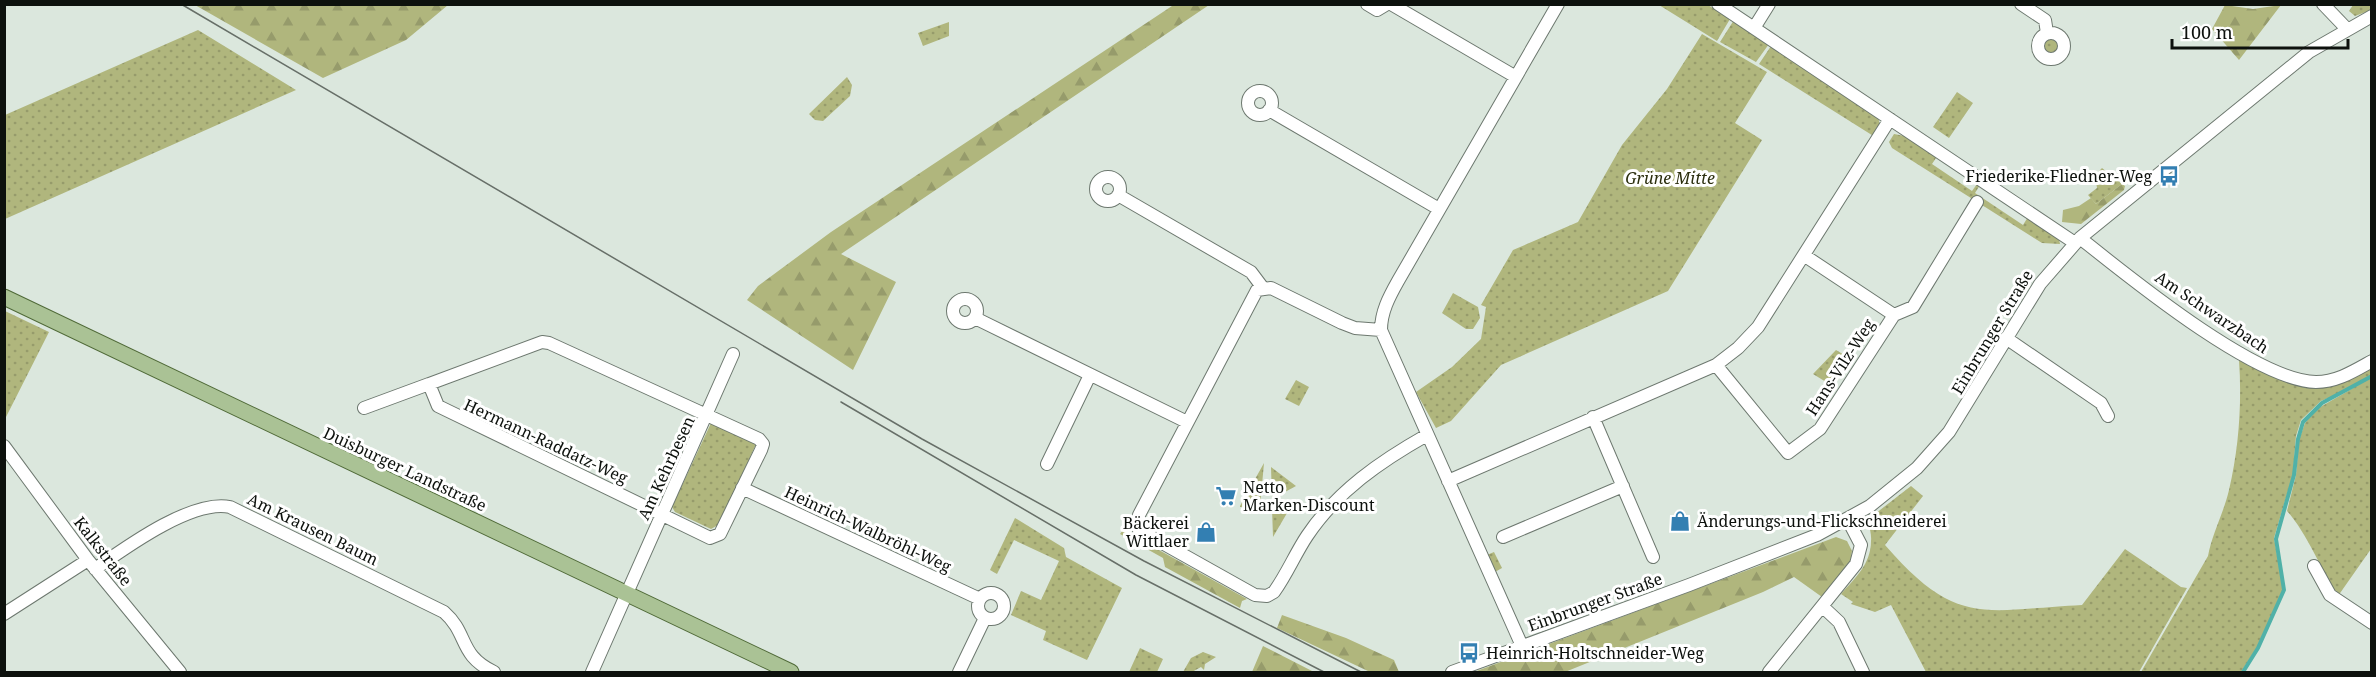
<svg xmlns="http://www.w3.org/2000/svg" width="2376" height="677" font-family="'Noto Serif',serif">
  <defs>
    <pattern id="grass-dots" width="8" height="8" patternUnits="userSpaceOnUse" patternTransform="scale(1.5)"><rect width="8" height="8" fill="#b0b67d"/><path d="M2 2h.1M6 6h.1" fill="none" stroke="#969b6b" stroke-width="1.8" stroke-linecap="round"/></pattern>
    <pattern id="forest-firs" width="22" height="20" patternUnits="userSpaceOnUse" patternTransform="scale(1.5)"><rect width="22" height="20" fill="#b0b67d"/><path d="M5 1l3.5 6h-7zM16 11l3.5 6h-7z" fill="#969b6b"/></pattern>
  </defs>
  <rect width="100%" height="100%" fill="#dbe7dd"/>
  <path fill="url(#grass-dots)" d="M1659 5H1708L1730 19 1717 41Z
    M2353 5H2371V10L2355 16 2349 11Z
    M1734 20 1769 44 1756 62 1720 42Z
    M949 22V36L923 46 918 33Z
    M198 30 296 90 5 219V115Z
    M1702 34 1767 72 1735 123 1762 140 1668 291 1501 365 1451 421 1436 428 1416 392 1452 367 1481 339 1486 307 1481 305 1513 250 1578 222 1622 145 1667 89Z
    M2043 46a8 8 0 1 1 16 0a8 8 0 1 1-16 0Z
    M1771 46 1878 116 1880 126 1875 137 1759 64Z
    M847 77 852 85 850 96 823 121 815 120 809 114Z
    M1957 92 1973 103 1949 138 1933 127Z
    M1894 134 1910 137 1938 155 1932 164 1972 191 1977 184 1980 185 1975 193 2023 225 2028 217 2059 239 2060 244 2042 243 1892 148 1889 142Z
    M2102 168 2122 184 2096 204 2088 195 2097 188 2095 175Z
    M1453 293 1478 307 1480 318 1473 329H1466L1442 313Z
    M5 311 49 332 5 419Z
    M1836 350 1851 359 1831 385 1813 374Z
    M2242 355 2304 385 2371 365V549L2338 596C2321 570 2307 533 2287 511L2296 475 2299 440 2305 423 2315 410 2355 387 2321 401 2301 420 2296 436 2293 474 2274 538 2283 589 2257 647 2241 672H2141L2208 556C2212 534 2224 512 2229 490 2239 448 2242 402 2239 360Z
    M1296 380 1309 387 1299 406 1285 399Z
    M711 423 756 444 720 524 711 529 675 512 672 507Z
    M1264 463 1260 507H1240V506Z
    M1271 467 1296 486 1272 499Z
    M1911 486 1923 496 1885 545C1957 628 1983 610 2082 605L2125 549 2181 587 2187 588 2139 672H1926L1891 605 1875 612 1851 604 1853 602 1841 594C1855 578 1871 564 1871 541 1872 532 1867 525 1871 517Z
    M1272 508H1290L1273 537Z
    M1015 518 1064 548 1066 557 1122 588 1087 660 1043 640 1046 631 1011 615 1021 591 1041 600 1059 561 1014 540 997 574 990 570Z
    M1494 552 1502 568 1495 572 1487 555Z
    M1140 648 1163 659 1157 672H1129Z
    M1203 652 1216 657 1205 664 1204 670 1201 667 1192 672H1183L1191 658Z"/>
  <path fill="url(#forest-firs)" d="M1175 4 1209 5 841 254 896 282 853 370 747 300 758 286 831 232Z
    M195 5H448L406 40 323 78Z
    M2225 5 2253 9 2281 5 2239 60 2212 29Z
    M2122 184 2125 186 2124 190 2081 224 2062 222 2063 210 2079 206 2091 198 2096 204Z
    M1123 530 1247 599 1242 601 1240 608 1165 567 1163 558 1120 534Z
    M1836 537 1847 541 1852 551 1850 563 1822 597 1794 577 1763 592 1565 672H1474Z
    M1282 615 1346 638 1394 660 1399 672H1370L1277 628Z
    M1263 646 1314 672H1252Z"/>
  <g fill="none" stroke-linecap="round" stroke-linejoin="round">
    <path stroke="#50b1a8" stroke-width="4" d="M2243 672 2258 648 2284 590 2276 539 2294 475 2298 439 2303 422 2322 403 2372 376"/>
    <g stroke="#6d786f" stroke-width="14">
      <path id="minor" d="M1367 4 1377 10 1387 4
        M1391 4 1516 77
        M1718 4 2075 243
        M2021 4 2045 20 2047 33
        M2323 4 2346 28
        M1754 28 1769 4
        M2038 46a13 13 0 1 1 26 0a13 13 0 1 1-26 0Z
        M1248 103a12 12 0 1 1 24 0a12 12 0 1 1-24 0Z
        M1269 110 1439 209
        M1096 189a12 12 0 1 1 24 0a12 12 0 1 1-24 0Z
        M1118 195 1251 272 1263 288
        M2080 238C2129 277 2256 381 2316 382 2337 382 2354 371 2372 361
        M1805 256 1894 315 1913 307 1977 202
        M953 311a12 12 0 1 1 24 0a12 12 0 1 1-24 0Z
        M975 318 1187 422
        M1381 330 1355 328 1342 323 1271 288 1257 290 1139 515V530L1255 595 1267 596 1274 592C1287 574 1295 554 1307 536 1337 491 1381 461 1427 435
        M2006 338 2101 403 2108 416
        M542 342 549 343 759 439 763 444 761 450 720 534 710 538 438 406 429 384Z
        M1716 365 1788 453 1820 429 1894 315
        M364 408 429 384
        M1593 417 1653 557
        M4 446 88 560 180 672
        M1047 464 1090 375
        M1448 481 1716 365 1738 348 1758 327 1890 119
        M742 488 980 599
        M1503 537 1623 486
        M2314 566 2330 595 2372 623
        M95 569C125 548 192 499 230 507L444 612C469 634 458 655 494 672
        M978 606a13 13 0 1 1 26 0a13 13 0 1 1-26 0Z
        M1823 607 1839 622 1863 672
        M4 614 88 560
        M1522 646 1381 330C1381 312 1389 297 1398 281L1558 4
        M592 672 733 354
        M959 672 985 618
        M1452 672 1689 585 1817 535 1870 506 1917 468 1949 432 2040 284 2080 238 2309 52 2372 16
        M1769 672 1856 564 1861 545 1848 520"/>
    </g>
    <g stroke="#4f6937" stroke-width="17">
      <path id="major" d="M4 297 791 672"/>
    </g>
    <use href="#minor" stroke="#fff" stroke-width="12"/>
    <use href="#major" stroke="#aac295" stroke-width="15"/>
    <path stroke="#676f68" stroke-width="1.5" d="M181 4 922 439 1144 561 1361 672
      M841 402 1136 575 1324 672"/>
  </g>
  <defs>
    <g id="bus-bare" transform="scale(1.62)"><path d="M-5-6H5V4H4V6H2V4H-2V6H-4V4H-5ZM-3.5-4V0h7V-4ZM-3.5 1.2v1.5H-2V1.2ZM2 1.2v1.5H3.5V1.2Z" fill="#337fb2" stroke="#fff" stroke-width="2.5" paint-order="stroke"/></g>
    <g id="supermarket-bare" transform="scale(1.62)"><path d="M-6-5.5h2.5l.6 2H6L4.5 2H-2.5L-4.4-4H-6ZM-1.5 3.2a1.3 1.3 0 1 0 .1 0ZM3 3.2a1.3 1.3 0 1 0 .1 0Z" fill="#337fb2" stroke="#fff" stroke-width="2.5" paint-order="stroke"/></g>
    <g id="shop-bare" transform="scale(1.62)"><path d="M-5-2.5h2.3a2.7 3.5 0 0 1 5.4 0H5L5.5 6h-11ZM-1.5-2.5h3a1.5 2.3 0 0 0-3 0Z" fill="#337fb2" stroke="#fff" stroke-width="2.5" paint-order="stroke"/></g>
  </defs>
  <g fill-rule="evenodd">
    <use href="#bus-bare" x="2169" y="176"/>
    <use href="#supermarket-bare" x="1226" y="496"/>
    <use href="#shop-bare" x="1680" y="521"/>
    <use href="#shop-bare" x="1206" y="532"/>
    <use href="#bus-bare" x="1469" y="653"/>
  </g>
  <g text-anchor="middle" stroke-width="6" stroke-linejoin="round" paint-order="stroke">
    <g font-size="16" fill="#0d110d" stroke="#fff" text-anchor="start">
      <text x="2152" y="182" text-anchor="end">Friederike-Fliedner-Weg</text>
      <text x="1243" y="493">Netto<tspan x="1243" dy="18">Marken-Discount</tspan></text>
      <text x="1697" y="527">Änderungs-und-Flickschneiderei</text>
      <text x="1189" y="529" text-anchor="end">Bäckerei<tspan x="1189" dy="18">Wittlaer</tspan></text>
      <text x="1486" y="659">Heinrich-Holtschneider-Weg</text>
    </g>
    <g font-size="16" font-style="italic" fill="#2b2e0e" stroke="#fff">
      <text x="1670" y="184">Grüne Mitte</text>
    </g>
    <g font-size="16" fill="#0d110d" stroke="#fff">
      <text transform="translate(2212 312) rotate(34)" y="6">Am Schwarzbach</text>
      <text transform="translate(1992 332) rotate(-59)" y="6">Einbrunger Straße</text>
      <text transform="translate(1840 367) rotate(-57)" y="6">Hans-Vilz-Weg</text>
      <text transform="translate(546 441) rotate(25)" y="6">Hermann-Raddatz-Weg</text>
      <text transform="translate(666 468) rotate(-65)" y="6">Am Kehrbesen</text>
      <text transform="translate(405 469) rotate(25)" y="6">Duisburger Landstraße</text>
      <text transform="translate(313 529) rotate(26)" y="6">Am Krausen Baum</text>
      <text transform="translate(868 529) rotate(25)" y="6">Heinrich-Walbröhl-Weg</text>
      <text transform="translate(103 551) rotate(52)" y="6">Kalkstraße</text>
      <text transform="translate(1595 602) rotate(-20)" y="6">Einbrunger Straße</text>
    </g>
  </g>
  <rect width="2376" height="677" fill="none" stroke="#0d110d" stroke-width="12"/>
  <path d="M2172 39v9h176v-9" fill="none" stroke="#0d110d" stroke-width="3"/>
  <text x="2181" y="39" font-size="18" fill="#0d110d" stroke="#ffffff" stroke-width="4.5" paint-order="stroke">100 m</text>
</svg>
